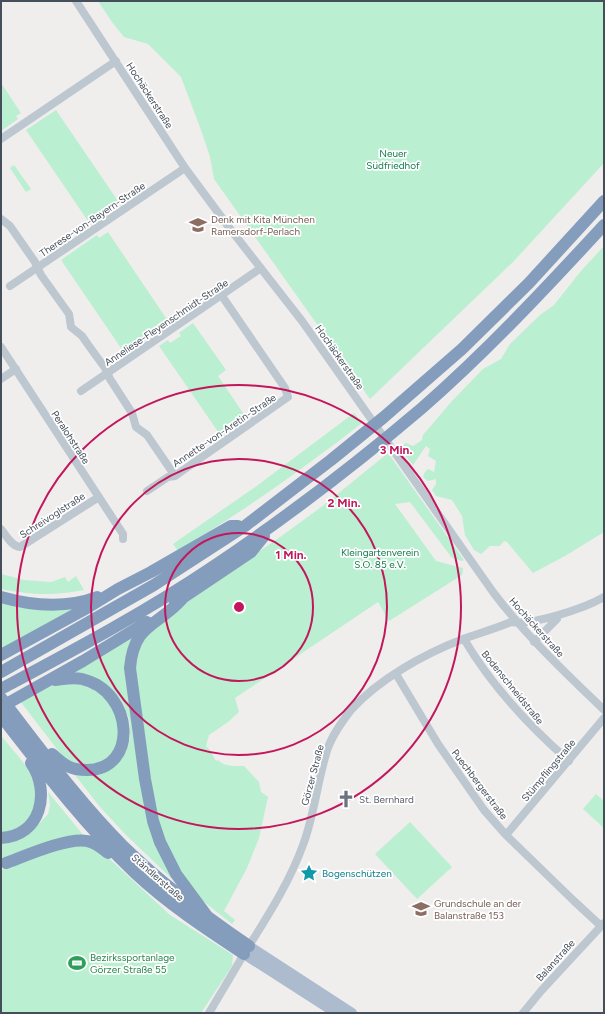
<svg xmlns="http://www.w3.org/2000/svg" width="605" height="1014" font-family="Figtree,sans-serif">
  <rect width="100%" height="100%" fill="#f0eded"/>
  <path fill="#baefd1" d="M98 1H604V163L513 262 370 399 214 179 210 157 201 130 181 77 148 44 124 37 112 22Z
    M1 83 21 113 16 116 18 119 1 131Z
    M56 110 120 204 90 224 26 130Z
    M14 165 31 189 26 192 10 168Z
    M108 232 168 321 159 327 161 329 125 354 61 260 97 235 99 238Z
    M604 246V532L565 556 533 573 507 542 504 541 500 546H490L481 554 474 550 465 535 462 516 452 500 436 496 432 490 436 484V479L428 481 423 477 425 472 428 469 434 472 436 461 428 456 430 449 426 446 413 465 399 448 406 443 413 446 422 440 423 435 452 401 483 369 501 359 510 344 540 315 554 305 581 271Z
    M193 323 226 370 218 376 247 419 221 436 159 346 168 340 170 343 181 336 179 333Z
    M354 413 362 423C303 469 242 512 178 551L173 544 258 485Z
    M388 453 464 560 462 561 452 558 410 502 395 504 436 561 463 568 462 575 389 621 378 602 235 698 239 712 228 722 209 735 206 746 209 749 216 761 218 760C225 767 234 766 244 766L259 782 261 792 268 797 259 838 247 868 224 911 235 920 232 924 203 901 171 860 156 820 134 675 141 641 162 618 283 535 324 505Z
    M1 574 24 580 51 582 65 577 68 582 76 576 84 590C52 596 33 595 1 589Z
    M1 601 77 608 1 651Z
    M131 638 132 640 156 844 171 878 125 834 100 807 75 775 118 763 126 751 130 739V726L129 719 123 703 106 684 99 679 72 673Z
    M78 683 99 692 115 709 120 731 115 750 103 762 84 765 69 761 60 753 20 701 42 689 58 684Z
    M1 736C16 754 36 772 36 797 37 801 34 805 33 809 27 825 18 830 1 833Z
    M48 792 84 836H68L1 861V844L28 834 39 824 48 814 50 805Z
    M596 794 604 801V828L583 809Z
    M410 822 452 867 417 899 375 854Z
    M82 844 101 851 170 915 233 955 232 966 201 1013H1V871L5 868 43 853Z"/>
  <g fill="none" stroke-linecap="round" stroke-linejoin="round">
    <path stroke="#bdc7d0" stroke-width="8" d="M76 1 185 168 231 230 302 321 493 592C526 636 565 672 604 710
      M1 139 116 61
      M1 219 10 226 35 262 41 275 69 314 71 327 82 336 89 346 105 368 110 379 132 413 136 427 147 435 175 476
      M10 286 185 168
      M1 347 123 534V539
      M1 379 16 369
      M81 391 261 268
      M147 491 168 477 175 476 182 471 288 397 285 388 222 296
      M1 529C6 535 11 546 20 547L99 497
      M464 639C491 685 528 725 569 761
      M534 642 557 619 556 616
      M396 674 438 744 484 810 506 835 574 901 601 926
      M506 835 604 718
      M249 946C269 914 290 881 303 845 314 816 317 784 326 754 330 738 341 723 351 710 379 679 424 654 463 639 479 633 495 629 511 622 531 626 586 608 604 597
      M209 1013 244 954
      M523 1013 541 991 604 923"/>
    <path stroke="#acbbcd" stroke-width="10" d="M249 946 352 1013
      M244 954 336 1013"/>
    <path stroke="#849dbd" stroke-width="12" d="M1 597C33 606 65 609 97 597
      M182 599C157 627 134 623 130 668L145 779 153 821 160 842 176 874 210 920
      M175 603 251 552 264 536
      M1 655 87 608 118 589 151 572 231 526H238
      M1 672 154 585 245 526 331 460 384 417 462 349 529 283 604 201
      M1 689C72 651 144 613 211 568 284 519 355 465 422 408 487 351 546 288 604 225
      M1 698C40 748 78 801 123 846 162 884 205 916 249 946
      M1 707 83 661 147 622
      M1 716C43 770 85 825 135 873 168 904 206 929 244 954
      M52 754C64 765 70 770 87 770 139 770 134 691 82 679 73 677 64 679 55 680
      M1 838C41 836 51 792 31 763
      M6 863C25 856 68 837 87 841 95 842 102 848 108 853"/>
  </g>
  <g fill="none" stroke="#c2185b" stroke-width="2">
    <circle cx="239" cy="607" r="74"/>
    <circle cx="239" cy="607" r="148"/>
    <circle cx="239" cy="607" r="222"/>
  </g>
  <defs>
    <g id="school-bare" transform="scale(1.38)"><path d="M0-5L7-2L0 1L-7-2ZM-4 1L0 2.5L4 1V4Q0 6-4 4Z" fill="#8d6e63" stroke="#fff" stroke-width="2.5" paint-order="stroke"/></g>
    <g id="church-bare" transform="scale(1.38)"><path d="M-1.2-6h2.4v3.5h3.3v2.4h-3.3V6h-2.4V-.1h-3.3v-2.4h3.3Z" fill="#6b7280" stroke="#fff" stroke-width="2.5" paint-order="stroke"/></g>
    <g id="sight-bare" transform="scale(1.38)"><path d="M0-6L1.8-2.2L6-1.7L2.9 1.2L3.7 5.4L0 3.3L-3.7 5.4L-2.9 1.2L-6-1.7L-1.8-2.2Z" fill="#0f9aa8" stroke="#fff" stroke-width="2.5" paint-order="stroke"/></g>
    <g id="stadium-bare" transform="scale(1.38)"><path d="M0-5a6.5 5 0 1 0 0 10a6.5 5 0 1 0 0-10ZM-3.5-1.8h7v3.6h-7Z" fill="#2e9e5b" stroke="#fff" stroke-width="2.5" paint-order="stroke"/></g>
  </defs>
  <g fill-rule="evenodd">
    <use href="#school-bare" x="198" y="225"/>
    <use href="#church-bare" x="346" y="799"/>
    <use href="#sight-bare" x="309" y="873"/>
    <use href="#school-bare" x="421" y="909"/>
    <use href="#stadium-bare" x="77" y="963"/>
  </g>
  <g text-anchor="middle" stroke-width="3.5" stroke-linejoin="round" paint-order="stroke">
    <g font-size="10" fill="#454f5b" stroke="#fff">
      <text transform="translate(150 95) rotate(57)" y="4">Hochäckerstraße</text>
      <text transform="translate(92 219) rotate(-34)" y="4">Therese-von-Bayern-Straße</text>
      <text transform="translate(166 322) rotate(-34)" y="4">Anneliese-Fleyenschmidt-Straße</text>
      <text transform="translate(340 357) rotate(55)" y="4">Hochäckerstraße</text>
      <text transform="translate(224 430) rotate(-34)" y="4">Annette-von-Aretin-Straße</text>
      <text transform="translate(71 437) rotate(57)" y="4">Peralohstraße</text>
      <text transform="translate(52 515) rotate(-33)" y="4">Schreivoglstraße</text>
      <text transform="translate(537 627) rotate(48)" y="4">Hochäckerstraße</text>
      <text transform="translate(513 687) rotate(51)" y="4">Bodenschneidstraße</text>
      <text transform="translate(548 770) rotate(-50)" y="4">Stümpflingstraße</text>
      <text transform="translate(312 775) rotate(-75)" y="4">Görzer Straße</text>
      <text transform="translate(480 784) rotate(53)" y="4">Puechbergerstraße</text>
      <text transform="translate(158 877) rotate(41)" y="4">Ständlerstraße</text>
      <text transform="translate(555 960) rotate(-48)" y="4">Balanstraße</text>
    </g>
    <g font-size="10" fill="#157d4f" stroke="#fff">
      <text x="393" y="157">Neuer<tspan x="393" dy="12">Südfriedhof</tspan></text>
      <text x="380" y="556">Kleingartenverein<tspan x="380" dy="12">S.O. 85 e.V.</tspan></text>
    </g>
    <g font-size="10" fill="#785e54" stroke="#fff" text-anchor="start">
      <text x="211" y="223">Denk mit Kita München<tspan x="211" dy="12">Ramersdorf-Perlach</tspan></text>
      <text x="434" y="907">Grundschule an der<tspan x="434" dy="12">Balanstraße 153</tspan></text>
    </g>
    <g font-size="10" fill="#5b616d" stroke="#fff" text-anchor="start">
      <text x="359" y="803">St. Bernhard</text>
    </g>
    <g font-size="10" fill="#0d838f" stroke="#fff" text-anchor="start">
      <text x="322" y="877">Bogenschützen</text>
    </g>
    <g font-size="10" fill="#27864d" stroke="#fff" text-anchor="start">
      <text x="90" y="961">Bezirkssportanlage<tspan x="90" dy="12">Görzer Straße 55</tspan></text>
    </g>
  </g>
  <circle cx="239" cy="607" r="6" fill="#c2185b" stroke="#fff" stroke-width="2"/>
  <g font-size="12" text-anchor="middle" font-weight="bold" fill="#c2185b" stroke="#fff" stroke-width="3.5" stroke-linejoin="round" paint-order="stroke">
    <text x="396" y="454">3 Min.</text>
    <text x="344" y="507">2 Min.</text>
    <text x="291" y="559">1 Min.</text>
  </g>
  <rect width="605" height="1014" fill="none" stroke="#454f5b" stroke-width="4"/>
</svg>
